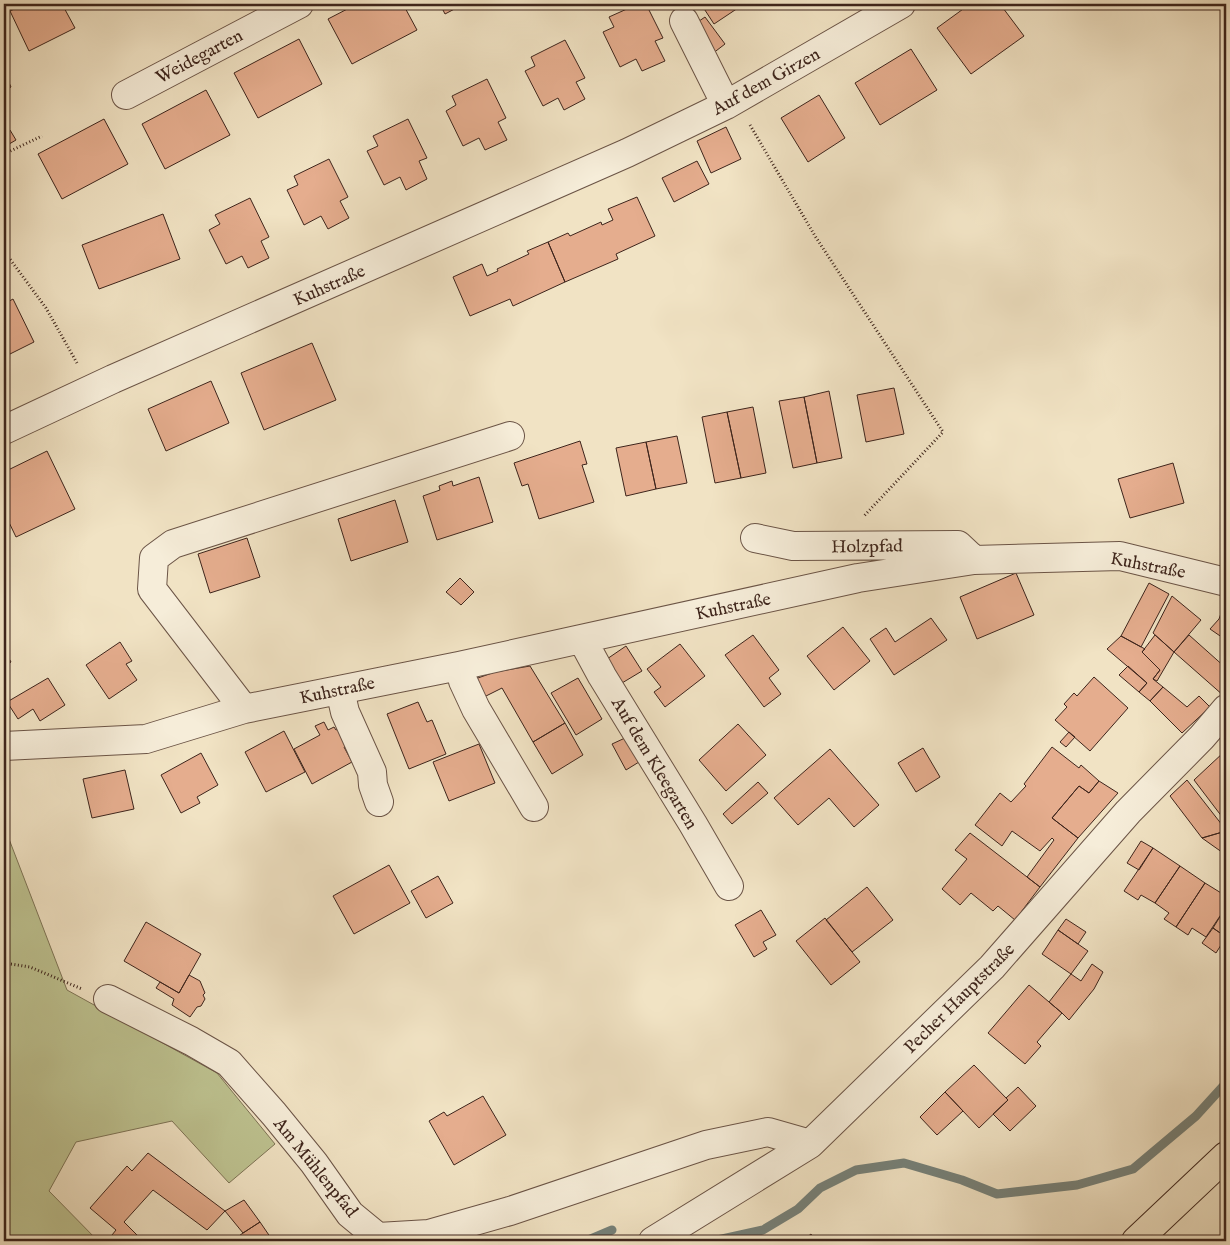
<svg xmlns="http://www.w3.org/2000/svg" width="1230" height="1245" font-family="'IM FELL English',serif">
  <rect width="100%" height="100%" fill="#f1e3c4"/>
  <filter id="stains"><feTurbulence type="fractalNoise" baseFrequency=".004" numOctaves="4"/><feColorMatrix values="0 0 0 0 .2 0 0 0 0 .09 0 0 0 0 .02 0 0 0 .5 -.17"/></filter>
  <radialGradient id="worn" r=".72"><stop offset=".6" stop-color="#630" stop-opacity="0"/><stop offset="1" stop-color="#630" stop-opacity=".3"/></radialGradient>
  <path fill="#bec391" stroke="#7e7456" d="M4 826 67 990 217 1073 275 1144 229 1183 172 1121 76 1142 49 1191 98 1241H4Z"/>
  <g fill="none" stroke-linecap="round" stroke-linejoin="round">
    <path stroke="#768179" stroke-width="9" d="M586 1241 612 1230
      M713 1241 763 1230 798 1209 820 1188 856 1170 904 1163 962 1180 997 1194 1077 1185 1133 1169 1196 1116 1226 1083"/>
  </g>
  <path fill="#e5ad8e" stroke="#3e251c" d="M25 4H62L75 28 29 51 10 11Z
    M123 4H136L126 9Z
    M357 4H403L417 30 352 64 328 19Z
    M440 4H464L445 14Z
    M638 4H646L663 38 655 41 665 61 642 71 636 59 620 67 603 32 614 27 609 17Z
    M701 4H744L714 24Z
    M970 4H1000L1024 36 971 74 937 28Z
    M705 17 725 44 712 54 692 26Z
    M299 39 322 84 258 118 234 73Z
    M565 40 585 78 576 82 585 99 564 110 558 98 543 106 525 71 535 66 531 57Z
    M911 49 937 90 880 125 855 83Z
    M4 72 11 87 4 91Z
    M487 79 506 118 498 122 507 140 485 150 479 138 463 146 446 111 456 105 452 96Z
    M206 90 230 135 165 169 142 124Z
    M819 95 845 138 808 162 781 118Z
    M104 119 128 164 62 199 38 154Z
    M408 119 427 158 419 161 427 179 406 190 400 177 384 185 367 151 378 146 373 136Z
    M726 127 741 159 711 173 697 141Z
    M10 130 16 140 4 147V134Z
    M329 159 348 197 340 201 349 218 328 229 321 216 304 225 287 190 298 185 294 176Z
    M697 161 709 184 674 202 662 178Z
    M637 197 655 236 616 254 618 259 565 282 548 242 568 233 570 236 601 222 602 225 613 220 608 209Z
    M250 198 269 237 261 241 269 258 248 268 242 256 226 264 209 230 220 224 215 215Z
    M163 214 180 259 99 289 82 245Z
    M548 242 565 282 513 306 510 299 470 316 453 277 482 264 487 276 498 271 497 269 529 254 527 251Z
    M13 299 34 342 4 357V304Z
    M312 343 336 400 264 430 241 373Z
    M211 381 229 423 166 451 148 409Z
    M894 388 904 434 866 442 857 395Z
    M829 391 842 458 817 463 804 397Z
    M804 397 817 463 793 468 779 401Z
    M753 407 766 473 741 478 727 412Z
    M727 412 741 478 715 483 702 417Z
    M677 436 687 483 656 489 646 442Z
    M580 441 587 464 582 465 594 502 539 519 528 484 522 486 514 463Z
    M646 442 656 489 626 496 616 448Z
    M47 451 75 509 16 537 4 512V472Z
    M1173 463 1184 503 1130 518 1118 479Z
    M479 477 493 522 437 540 423 496 440 490 439 486 452 481 453 486Z
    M395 500 408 542 351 561 338 519Z
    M247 538 260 577 210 593 198 554Z
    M1016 573 1034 615 977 639 960 597Z
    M460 578 474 592 461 605 446 592Z
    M1149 583 1169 594 1141 647 1121 636Z
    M1172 596 1201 620 1174 652 1153 633Z
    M1226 599V640L1210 629 1219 619Z
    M931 618 947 640 894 675 870 639 886 628 895 642Z
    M843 627 870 661 834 690 807 656Z
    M753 635 779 670 769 678 781 694 764 707 725 655Z
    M1155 635 1174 652 1157 681 1153 679 1160 670 1142 652Z
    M1189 635 1226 668V693L1224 696 1174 652Z
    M1121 636 1145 649 1142 652 1160 670 1153 679 1163 687 1150 701 1139 692 1147 683 1107 649Z
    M120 642 132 661 126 664 137 680 109 699 86 665Z
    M680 644 705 676 665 707 654 692 661 687 647 669Z
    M626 646 642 671 622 683 607 659Z
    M4 650 11 662 4 667Z
    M530 666 565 723 533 742 502 688 484 697 475 679 495 672Z
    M1128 666 1147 683 1139 692 1119 675Z
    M1094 677 1128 708 1090 751 1055 720 1067 707 1064 704 1074 693 1077 696Z
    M48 678 65 705 40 721 33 709 18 719 7 702Z
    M578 678 602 719 576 735 551 693Z
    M1163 687 1187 707 1199 696 1210 707 1182 733 1150 701Z
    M418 702 427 722 432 720 446 754 409 769 387 714Z
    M324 722 328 730 334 727 336 730 340 728 349 744 344 747 352 762 312 784 294 749 320 735 315 726Z
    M565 723 583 755 552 774 533 742Z
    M738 724 766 755 726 791 699 760Z
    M284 731 305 772 266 792 245 752Z
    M1069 732 1075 737 1066 747 1060 742Z
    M625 738 639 762 626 770 612 744Z
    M479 744 495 783 449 801 433 762Z
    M1052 747 1079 768 1081 765 1099 781 1089 793 1079 786 1052 818 1078 838 1040 887 1027 877 1054 840 1052 838 1040 851 1012 831 1002 846 975 825 1000 793 1011 802 1026 786 1024 784Z
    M923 748 940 777 916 792 898 763Z
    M830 749 879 805 854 827 829 798 798 825 774 798Z
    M1224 752 1226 754V822L1194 780Z
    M201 753 218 785 197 797 200 803 181 813 161 775Z
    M125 770 134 809 92 818 83 779Z
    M1187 780 1226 830V831L1202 838 1170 796Z
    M1099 781 1118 793 1078 838 1052 818 1079 786 1089 793Z
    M758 782 768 793 732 824 723 814Z
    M1226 831V855L1202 838Z
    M970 833 1040 887 1015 920 998 906 993 911 971 893 960 905 942 889 967 859 955 850Z
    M1141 841 1153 848 1139 870 1127 863Z
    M1153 848 1180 866 1155 903 1141 895 1138 900 1124 891Z
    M389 865 410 903 354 934 333 896Z
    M1180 866 1205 883 1176 927 1164 919 1169 913 1155 903Z
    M438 876 453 903 426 918 411 891Z
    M1205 883 1226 896V907L1206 937 1192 928 1188 935 1176 927Z
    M867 887 893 920 852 952 826 920Z
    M1226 907V937L1213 928Z
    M761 910 776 935 763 942 767 949 754 957 735 925Z
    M825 918 860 962 831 985 796 941Z
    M1066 919 1086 932 1078 944 1058 930Z
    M146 922 201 954 179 993 124 961Z
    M1213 928 1226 937 1216 953 1202 943Z
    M1058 930 1088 951 1071 974 1042 954Z
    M1092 964 1103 972 1094 989 1069 1020 1062 1013 1049 1002 1071 974 1081 981Z
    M189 975 200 981 205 993 203 995 205 999 201 1006 197 1007 190 1017 172 1005 174 999 156 988 160 982 179 993Z
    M1029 985 1062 1013 1037 1042 1041 1046 1025 1064 988 1033Z
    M974 1065 1008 1100 979 1128 945 1092Z
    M1018 1087 1036 1106 1010 1131 993 1114 1008 1100 1006 1098Z
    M945 1092 963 1111 937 1135 920 1117Z
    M483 1096 506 1135 454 1165 429 1121 444 1112 447 1116Z
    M148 1153 225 1211 207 1230 153 1190 124 1222 143 1241H118L112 1235 116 1230 90 1208 127 1166 132 1171Z
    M244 1200 260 1222 243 1233 225 1211Z
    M260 1222 273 1241H232L243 1233Z
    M811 1234 816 1241H802Z"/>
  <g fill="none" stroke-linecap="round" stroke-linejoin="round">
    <g stroke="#6b5446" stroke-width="30">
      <path id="minor" d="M684 21 726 105
        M126 95 299 4
        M4 430 113 379 627 153 726 105 901 4
        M755 538 793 546 958 545 974 560
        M582 639 602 676 693 824 729 886
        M459 666 463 681 476 709 534 807
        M340 690 345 712 372 772 373 785 379 802
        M244 709 152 589 154 558 173 544 510 436
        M4 746 146 739 244 709 459 666 858 578 974 560 1120 556 1226 582
        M108 999 191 1041 229 1063 274 1114 314 1163 350 1214 378 1237 429 1234 510 1211 706 1145 768 1132 810 1144
        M653 1241 810 1144 992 967 1128 812 1202 737 1226 709"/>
    </g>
    <g stroke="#3e251c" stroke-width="30">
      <path id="major" d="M1136 1241 1226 1156"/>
    </g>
    <path stroke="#3e251c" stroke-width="3" stroke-dasharray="1 2.5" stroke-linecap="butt" d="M750 125 815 236 943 432 864 516
      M4 154 42 136
      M4 251 46 308 77 363
      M4 963 30 967 82 989"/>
    <use href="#minor" stroke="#f6edd9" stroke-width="28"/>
    <use href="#major" stroke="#f1e3c4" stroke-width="28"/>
  </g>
  <g text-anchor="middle" stroke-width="4" stroke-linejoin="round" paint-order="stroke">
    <g font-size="18" fill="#3e251c" stroke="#f6edd9">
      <text transform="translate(199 56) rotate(-28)" y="6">Weidegarten</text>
      <text transform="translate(766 81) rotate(-29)" y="6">Auf dem Girzen</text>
      <text transform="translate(329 285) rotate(-24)" y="6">Kuhstraße</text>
      <text transform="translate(867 546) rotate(-1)" y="6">Holzpfad</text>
      <text transform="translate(1148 565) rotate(11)" y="6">Kuhstraße</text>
      <text transform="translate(733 606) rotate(-12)" y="6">Kuhstraße</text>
      <text transform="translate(337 690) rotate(-12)" y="6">Kuhstraße</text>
      <text transform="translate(655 763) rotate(59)" y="6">Auf dem Kleegarten</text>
      <text transform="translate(959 998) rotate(-45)" y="6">Pecher Hauptstraße</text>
      <text transform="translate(316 1167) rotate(51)" y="6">Am Mühlenpfad</text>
    </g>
  </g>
  <rect width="1230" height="1245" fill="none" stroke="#f1e3c4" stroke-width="20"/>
  <rect x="5" y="5" width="1220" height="1235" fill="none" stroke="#3e251c" stroke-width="2.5"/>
  <rect x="10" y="10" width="1210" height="1225" fill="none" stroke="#3e251c"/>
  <rect width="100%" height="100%" filter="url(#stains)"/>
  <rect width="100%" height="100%" fill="url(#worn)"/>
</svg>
